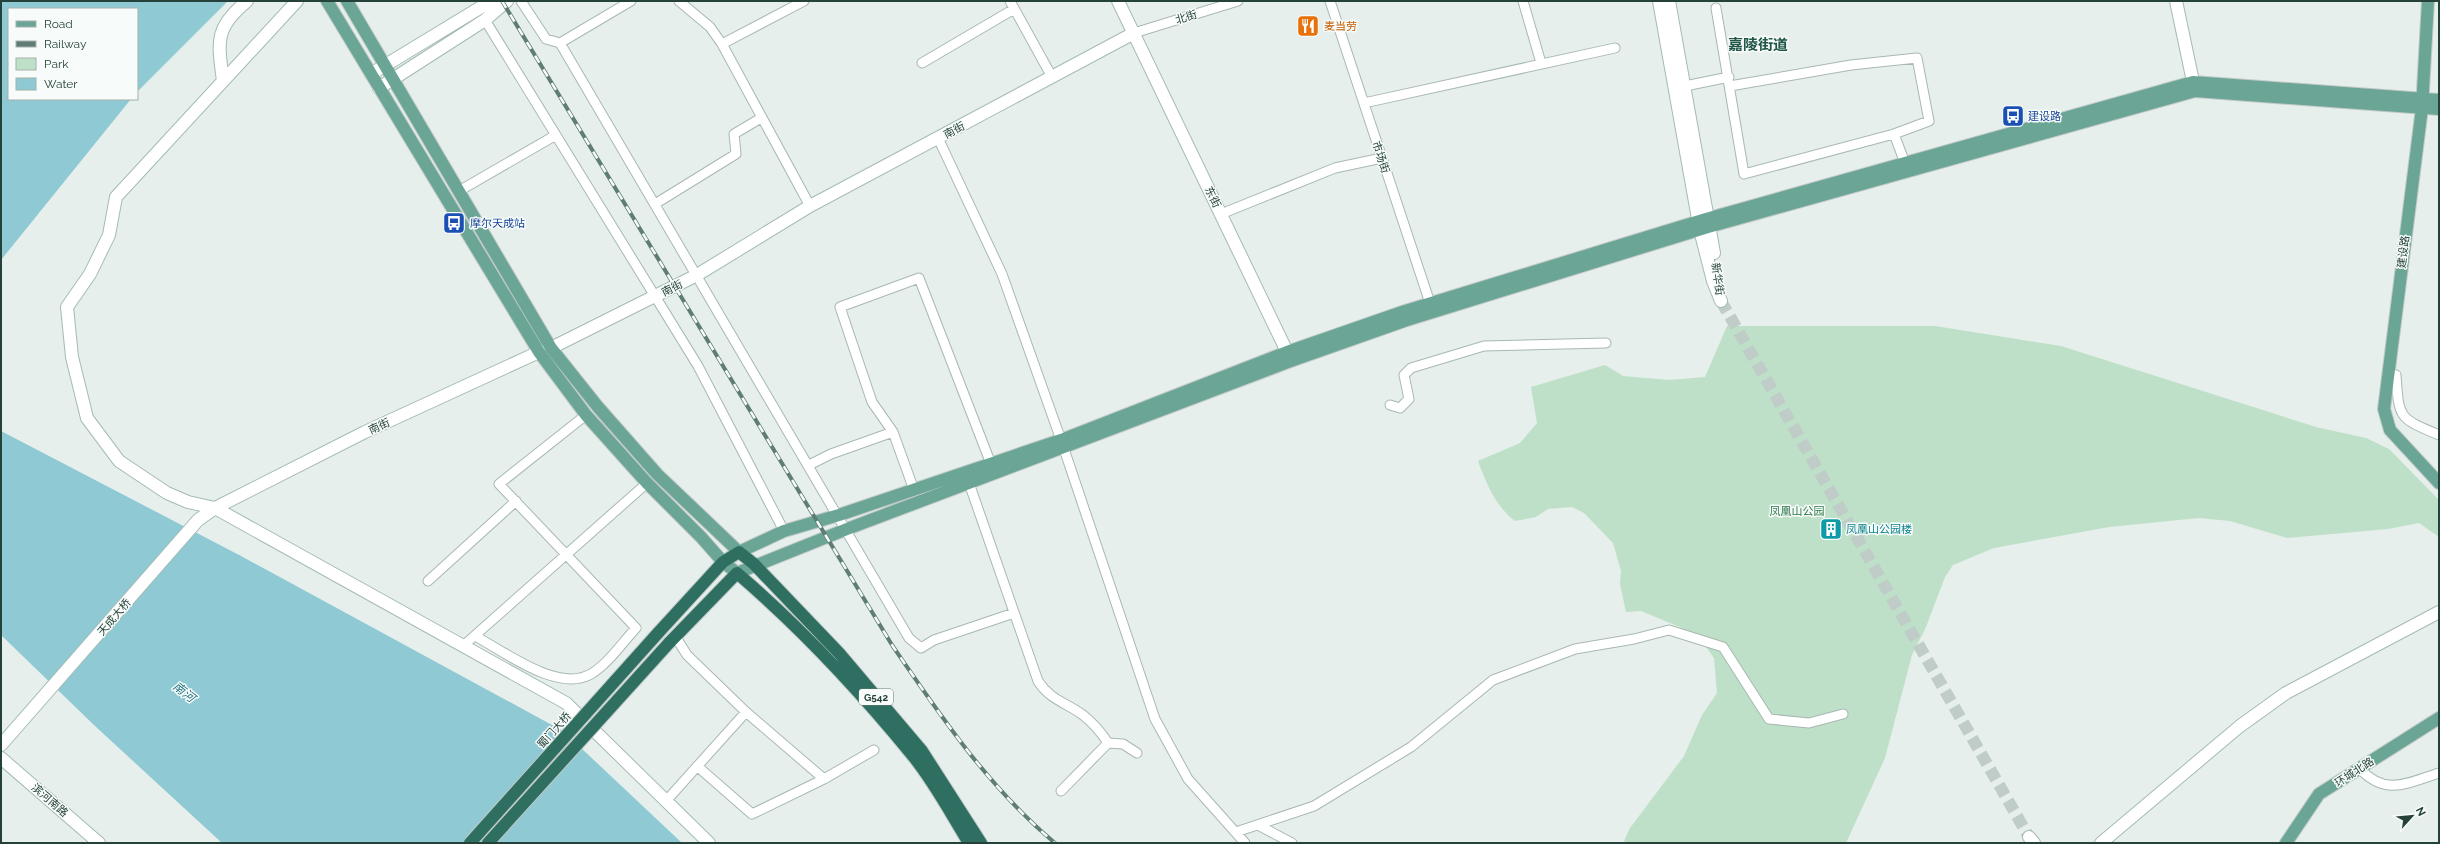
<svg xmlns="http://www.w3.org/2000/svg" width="2440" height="844" font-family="Raleway,'Noto Sans SC',sans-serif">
  <rect width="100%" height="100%" fill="#e6efeb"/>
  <path fill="#bfe0c8" d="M1727 326H1935L2061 346 2316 427 2366 438 2389 449 2439 500V537L2419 523 2388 529 2287 538 2230 521 2199 518 2109 527 1994 548 1953 565 1945 577 1926 627 1912 655 1885 758 1846 843H1626L1624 841 1630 828 1684 756 1702 715 1717 693 1714 658 1706 647 1682 628 1641 611 1626 612 1620 584 1621 571 1613 543 1584 513 1572 507 1548 509 1536 517 1515 521C1496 507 1486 483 1478 461L1520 443 1537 423 1531 387 1605 365 1623 376 1669 380 1705 377Z"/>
  <path fill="#8ec9d4" d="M1 1H228L137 92V9H9V99H131L1 260Z
    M1 431 241 556 563 731 682 843H222L95 726 1 635Z"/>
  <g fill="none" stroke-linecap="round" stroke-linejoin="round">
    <path stroke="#bfccc8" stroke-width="12" stroke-dasharray="12 6" stroke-linecap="butt" d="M1721 301 2029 837"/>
    <g stroke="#a8b8b2" stroke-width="11">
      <path id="street" d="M521 1 546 39 560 43 909 638 921 648 934 640 1014 613
        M679 1 710 27 722 44 810 206
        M1010 1 1052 77
        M1330 1 1432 309
        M1523 1 1541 63
        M1716 8 1744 174 1894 134 1905 163
        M485 20 698 366 784 531
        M1134 33 1238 1
        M560 43 631 1
        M722 44 804 1
        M922 63 1014 9
        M1685 86 1729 77
        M1730 86 1851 65 1917 58 1929 121 1894 134
        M1364 103 1615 48
        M938 138 1002 274 1061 440 1155 719 1188 779 1245 843
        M459 191 556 135
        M655 204 736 154 734 134 761 118
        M1221 214 1335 168 1382 158
        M2387 375H2396C2399 418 2398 418 2439 435
        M1390 405 1400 408 1409 399 1404 375 1411 368 1484 346 1606 343
        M809 465 831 454 893 432
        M969 483 1038 681C1050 700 1067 703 1083 715 1093 723 1101 732 1108 743
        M914 490 893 432 872 402 840 307 919 278 991 464
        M428 581 516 501
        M475 636C505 652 558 693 591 674 608 664 622 643 636 628L499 484 586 415
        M675 636 687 655 746 712 824 779
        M463 646 647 483
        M697 766 752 814 824 779 874 750
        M2359 768C2386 797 2407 783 2439 773
        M1061 791 1108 743 1123 744 1137 753
        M666 801 746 712
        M1258 825 1292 843
        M1236 832 1314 806 1411 747 1493 680 1575 649 1634 639 1669 630 1723 647 1769 719 1809 723 1843 714"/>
    </g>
    <g stroke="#a4bbb3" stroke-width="14">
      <path id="secondary" d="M297 1 116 197 109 235 90 274 67 307 72 357 87 418 119 461 167 493 188 502 215 508 566 703 709 843
        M1118 1 1291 360
        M1659 1 1700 230 1713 281 1721 301
        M1669 1 1714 253
        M2176 1 2195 91
        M371 74 491 1
        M223 81C218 42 214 28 247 1
        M379 88 485 20 507 1
        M1 745 198 520 215 508 365 432 539 352 551 348 697 275 810 206 1134 33
        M1 758 99 843
        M2029 837 2034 843
        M2101 843 2240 726 2286 693 2439 612"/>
    </g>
    <g stroke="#c2cac8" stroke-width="14">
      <path id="primary" d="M327 1 539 352 586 415 647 483 701 537 723 562 737 573 847 529 1291 361 1407 320 1708 227 2195 91 2439 109
        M347 1 551 348 598 407 657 474 739 552 784 531 839 515 1061 440 1287 352 1402 312 1706 219 2193 82 2439 100
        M2428 1 2422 108 2384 409 2390 430 2439 483
        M2286 843 2319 794 2439 718"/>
    </g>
    <g stroke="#c2cac8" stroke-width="14">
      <path id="highway" d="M658 633 723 562 739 552 754 564 839 653 922 751 981 843
        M669 643 737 573C801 628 860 691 913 756 935 783 951 814 969 843"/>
    </g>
    <use href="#street" stroke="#fff" stroke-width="9"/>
    <use href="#secondary" stroke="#fff" stroke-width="12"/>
    <use href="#primary" stroke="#6aa596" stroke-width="12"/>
    <use href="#highway" stroke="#2f6f62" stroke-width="12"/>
    <g stroke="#5f7d75" stroke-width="4">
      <path id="rail" d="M502 1 892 645C940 715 989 788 1055 843"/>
    </g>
    <use href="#rail" stroke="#f7fbf9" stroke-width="2.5" stroke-dasharray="8" stroke-linecap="butt"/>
    <g stroke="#c2cac8" stroke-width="14" stroke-linecap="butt">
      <path id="highway-bridge" d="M470 843 658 633
        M488 843 669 643"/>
    </g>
    <use href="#highway-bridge" stroke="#2f6f62" stroke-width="12"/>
  </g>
  <defs>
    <g id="restaurant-square" transform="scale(1.15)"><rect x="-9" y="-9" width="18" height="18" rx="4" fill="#e8710a" stroke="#f7fbf9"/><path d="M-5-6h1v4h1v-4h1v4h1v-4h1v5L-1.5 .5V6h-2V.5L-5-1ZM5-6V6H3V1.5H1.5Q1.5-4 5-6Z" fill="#fff"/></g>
    <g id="bus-square" transform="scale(1.15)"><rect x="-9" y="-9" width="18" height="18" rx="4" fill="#1a4fb4" stroke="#f7fbf9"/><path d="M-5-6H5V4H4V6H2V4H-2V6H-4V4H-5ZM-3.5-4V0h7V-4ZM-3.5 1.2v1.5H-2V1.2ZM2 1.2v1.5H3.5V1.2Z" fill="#fff"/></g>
    <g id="building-square" transform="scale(1.15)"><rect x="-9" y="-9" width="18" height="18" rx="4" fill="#0f9aa8" stroke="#f7fbf9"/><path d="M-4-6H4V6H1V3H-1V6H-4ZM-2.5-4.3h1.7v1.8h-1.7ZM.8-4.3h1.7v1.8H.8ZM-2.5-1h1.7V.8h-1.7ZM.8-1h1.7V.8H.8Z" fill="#fff"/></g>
  </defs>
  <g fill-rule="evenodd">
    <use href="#restaurant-square" x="1308" y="26"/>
    <use href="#bus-square" x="2013" y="116"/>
    <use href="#bus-square" x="454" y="223"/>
    <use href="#building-square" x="1831" y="529"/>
  </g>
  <g text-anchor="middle" stroke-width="3" stroke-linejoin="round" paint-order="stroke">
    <rect fill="#f7fbf9" stroke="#637a73" stroke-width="1" x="859" y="689" width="34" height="16" rx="3"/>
    <g font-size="10" font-weight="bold" fill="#24423a">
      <text x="876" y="701">G542</text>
    </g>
    <g font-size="11" fill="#24423a" stroke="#f7fbf9">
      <text transform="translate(1186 17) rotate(-17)" y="4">北街</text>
      <text transform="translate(954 130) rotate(-28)" y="4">南街</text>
      <text transform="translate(1381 157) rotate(72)" y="4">市场街</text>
      <text transform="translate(1213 197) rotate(64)" y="4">东街</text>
      <text transform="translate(2403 252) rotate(-83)" y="4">建设路</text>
      <text transform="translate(1718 279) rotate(82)" y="4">新华街</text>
      <text transform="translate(672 288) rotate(-27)" y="4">南街</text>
      <text transform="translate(379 426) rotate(-25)" y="4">南街</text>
      <text transform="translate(114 617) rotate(-49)" y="4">天成大桥</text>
      <text transform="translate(554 730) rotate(-48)" y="4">蜀门大桥</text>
      <text transform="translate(2354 772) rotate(-33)" y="4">环城北路</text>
      <text transform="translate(50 800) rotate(41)" y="4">滨河南路</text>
    </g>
    <g font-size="11" fill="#c56008" stroke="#f7fbf9" text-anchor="start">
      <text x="1324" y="30">麦当劳</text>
    </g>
    <g font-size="11" fill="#164399" stroke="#f7fbf9" text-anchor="start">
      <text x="2028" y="120">建设路</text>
      <text x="470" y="227">摩尔天成站</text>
    </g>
    <g font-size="11" fill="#2d7a4b" stroke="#f7fbf9">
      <text x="1797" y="515">凤凰山公园</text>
    </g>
    <g font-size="11" fill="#0d838f" stroke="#f7fbf9" text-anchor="start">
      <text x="1846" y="533">凤凰山公园楼</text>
    </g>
    <g font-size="12" font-style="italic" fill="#1c6f80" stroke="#f7fbf9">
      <text transform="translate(184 692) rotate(38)" y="4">南河</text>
    </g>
    <g font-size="15" font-weight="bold" fill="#1f5548" stroke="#f7fbf9">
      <text x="1758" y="50">嘉陵街道</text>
    </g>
  </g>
  <rect width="2440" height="844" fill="none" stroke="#24423a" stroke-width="4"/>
  <rect x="8" y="8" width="130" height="92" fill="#f7fbf9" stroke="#a3b1ad"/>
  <rect x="16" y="21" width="20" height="6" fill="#6aa596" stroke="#a3b1ad"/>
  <text x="44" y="28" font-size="12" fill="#24423a">Road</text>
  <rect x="16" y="41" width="20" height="6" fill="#5f7d75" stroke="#a3b1ad"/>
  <text x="44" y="48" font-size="12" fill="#24423a">Railway</text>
  <rect x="16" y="58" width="20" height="12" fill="#bfe0c8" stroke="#a3b1ad"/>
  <text x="44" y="68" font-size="12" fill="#24423a">Park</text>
  <rect x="16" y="78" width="20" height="12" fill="#8ec9d4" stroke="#a3b1ad"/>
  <text x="44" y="88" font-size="12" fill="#24423a">Water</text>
  <g transform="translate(2412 816) rotate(63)" stroke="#f7fbf9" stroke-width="3" paint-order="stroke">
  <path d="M0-3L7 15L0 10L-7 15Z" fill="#24423a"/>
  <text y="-6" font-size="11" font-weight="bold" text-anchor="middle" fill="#24423a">N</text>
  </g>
</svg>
